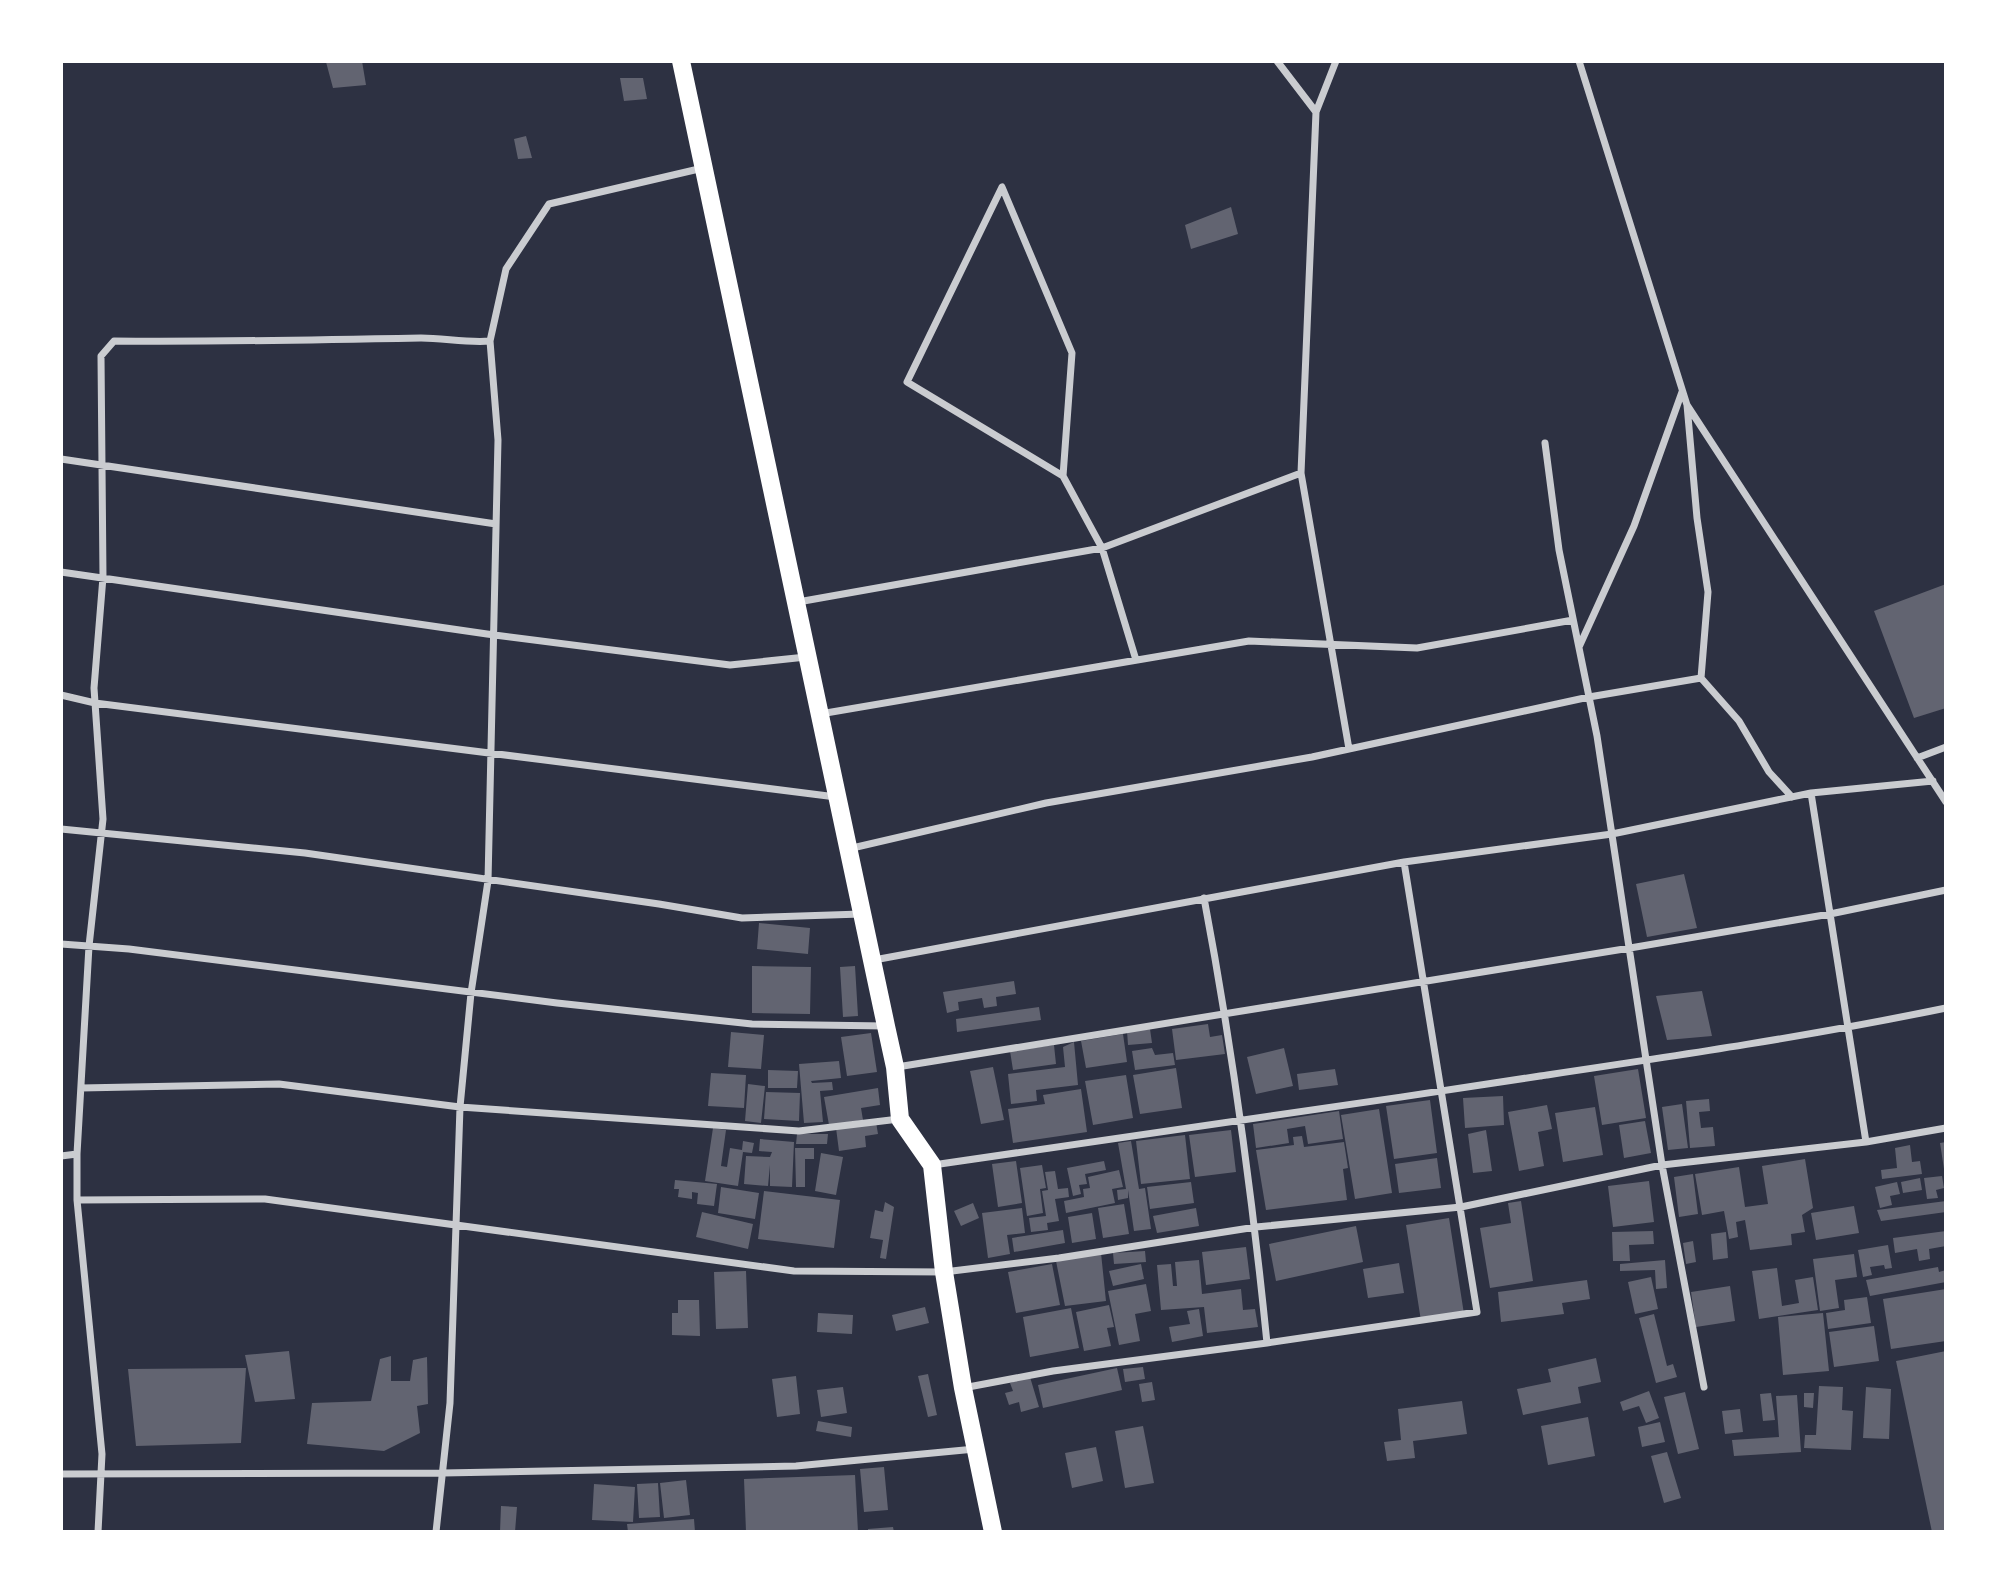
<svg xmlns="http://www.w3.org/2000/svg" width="2007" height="1593" font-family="Figtree,sans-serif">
  <rect width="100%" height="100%" fill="#2d3142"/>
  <path fill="#626471" d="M362 61 366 85 333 88 326 62Z
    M620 78H643L647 99 624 101Z
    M526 136 532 158 518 159 514 139Z
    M1231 207 1238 234 1191 249 1185 225Z
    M1946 584V708L1914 718 1874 611Z
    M1684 874 1697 928 1647 937 1636 884Z
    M759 923 810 928 808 954 757 949Z
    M752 966 811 967 810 1014 752 1013Z
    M855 966 858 1016 843 1017 840 967Z
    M1014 981 1016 994 996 997 997 1006 984 1008 982 998 958 1002 959 1010 947 1013 943 992Z
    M1702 991 1712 1036 1667 1040 1656 996Z
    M1039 1007 1041 1020 957 1032 956 1019Z
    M1208 1024 1210 1037 1222 1035 1225 1054 1176 1060 1172 1029Z
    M1150 1029 1152 1043 1128 1045 1127 1031Z
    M731 1032 764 1035 761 1069 728 1067Z
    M871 1033 877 1072 847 1076 841 1037Z
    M1123 1034 1127 1062 1086 1068 1081 1041Z
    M1074 1042 1078 1085 1036 1090 1037 1101 1011 1104 1008 1074 1065 1067 1063 1047Z
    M1054 1045 1056 1064 1013 1070 1010 1051Z
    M1152 1048 1155 1055 1173 1053 1175 1065 1135 1070 1132 1051Z
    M1284 1048 1293 1086 1256 1094 1247 1057Z
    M839 1061 841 1078 811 1081 812 1083 832 1082 833 1090 820 1091 823 1122 804 1123 799 1064Z
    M993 1067 1004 1120 981 1124 970 1071Z
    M1176 1068 1182 1108 1140 1114 1133 1075Z
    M1335 1069 1338 1085 1299 1090 1297 1074Z
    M1638 1069 1646 1118 1602 1125 1594 1076Z
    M768 1070 798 1071 797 1088H768Z
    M711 1073 746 1075 744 1108 708 1106Z
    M1126 1075 1133 1118 1093 1125 1085 1081Z
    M748 1084 765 1086 761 1123 745 1121Z
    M878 1088 880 1105 861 1108 863 1120 829 1125 824 1097Z
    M1081 1089 1087 1132 1013 1143 1008 1109 1045 1104 1043 1095Z
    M766 1092 800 1093 799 1121 764 1119Z
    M1503 1096 1504 1125 1465 1128 1463 1098Z
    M1709 1099 1710 1111 1699 1112 1701 1128 1713 1127 1715 1146 1690 1148 1686 1101Z
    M1430 1100 1437 1153 1394 1159 1386 1106Z
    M1682 1104 1688 1148 1668 1150 1662 1107Z
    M1547 1105 1552 1129 1538 1132 1544 1166 1519 1171 1508 1112Z
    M1595 1107 1603 1155 1563 1162 1555 1113Z
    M1379 1109 1392 1193 1355 1199 1341 1115Z
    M1339 1111 1343 1139 1308 1144 1305 1126 1287 1129 1289 1143 1256 1148 1253 1124Z
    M1645 1121 1651 1153 1624 1158 1619 1125Z
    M876 1122 878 1134 865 1136 866 1147 839 1151 836 1128Z
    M713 1128 726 1130 721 1166 727 1167 730 1148 742 1150 743 1141 754 1143 752 1153 743 1152 738 1186 705 1181Z
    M1231 1130 1236 1172 1195 1177 1189 1135Z
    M1486 1130 1492 1171 1473 1173 1468 1134Z
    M797 1134H828L827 1144H796Z
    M1185 1135 1190 1179 1141 1184 1136 1141Z
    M1302 1136 1304 1147 1344 1142 1348 1168 1343 1169 1347 1200 1266 1210 1256 1150 1294 1145 1293 1137Z
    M760 1139 794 1142 792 1187 770 1186V1165L768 1186 744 1184 746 1156 770 1157 772 1152 759 1151Z
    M1131 1141 1139 1189 1145 1188 1151 1229 1134 1231 1128 1190V1198L1118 1200 1117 1190 1126 1189 1118 1143Z
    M1946 1142V1169H1944L1940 1143Z
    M1910 1145 1912 1162 1920 1161 1922 1174 1882 1179 1881 1170 1897 1168 1895 1148Z
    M795 1148H814V1159H805V1187H796Z
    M821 1153 843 1157 836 1195 815 1191Z
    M1437 1158 1441 1188 1399 1193 1395 1164Z
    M1805 1159 1813 1208 1802 1215 1805 1232 1791 1234 1792 1245 1750 1250 1745 1220 1736 1222 1738 1237 1729 1239 1724 1211 1702 1215 1695 1174 1739 1167 1745 1207 1768 1204 1762 1166Z
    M1016 1161 1022 1203 998 1207 992 1164Z
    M1104 1161 1106 1170 1085 1174 1087 1184 1079 1185 1081 1194 1073 1196 1067 1168Z
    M1042 1165 1046 1188 1040 1189 1043 1213 1027 1216 1020 1168Z
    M1119 1170 1123 1187 1112 1189 1115 1203 1066 1213 1064 1201 1084 1197 1083 1189 1090 1188 1088 1177Z
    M1055 1171 1058 1189 1068 1188 1069 1197 1055 1199 1059 1221 1047 1223 1048 1230 1031 1232 1029 1218 1046 1216 1042 1191 1048 1190 1045 1172Z
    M1693 1174 1698 1214 1679 1217 1674 1177Z
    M1942 1176 1944 1188 1936 1190 1938 1198 1927 1199 1924 1178Z
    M1920 1178 1922 1190 1903 1193 1901 1182Z
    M675 1180 717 1184 714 1206 697 1204 698 1193 692 1192V1199L678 1197 679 1189H674Z
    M1649 1181 1654 1222 1613 1227 1608 1186Z
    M1191 1182 1194 1203 1150 1209 1147 1187Z
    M1897 1182 1900 1194 1890 1196 1892 1205 1880 1208 1875 1187Z
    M721 1187 759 1193 755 1219 718 1213Z
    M764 1191 840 1200 834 1248 758 1239Z
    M1521 1201 1533 1281 1490 1288 1480 1228 1511 1223 1508 1203Z
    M1946 1201V1212L1881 1221 1877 1210Z
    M885 1202 894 1207 886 1259 880 1258 883 1240 870 1238 875 1210 883 1212Z
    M973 1203 979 1218 961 1226 954 1211Z
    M1124 1204 1129 1234 1103 1238 1098 1208Z
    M1854 1206 1859 1233 1816 1240 1811 1213Z
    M1022 1208 1025 1233 1007 1235 1010 1254 988 1258 982 1213Z
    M1196 1208 1199 1226 1157 1233 1153 1216Z
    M702 1212 753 1224 748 1249 696 1237Z
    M1092 1213 1096 1239 1072 1243 1068 1217Z
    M1449 1218 1464 1314 1421 1321 1406 1225Z
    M1356 1226 1363 1262 1276 1281 1269 1244Z
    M1063 1230 1065 1243 1014 1252 1012 1238Z
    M1653 1231 1654 1244 1629 1245 1630 1261H1613L1612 1232Z
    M1946 1231V1246L1929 1249 1930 1259 1919 1261 1917 1249 1895 1253 1893 1238Z
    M1726 1232 1728 1258 1713 1260 1711 1234Z
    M1693 1241 1696 1262 1686 1264 1683 1243Z
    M1888 1245 1892 1268 1885 1269 1884 1265 1870 1267 1872 1275 1863 1277 1858 1250Z
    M1246 1247 1250 1279 1206 1285 1202 1252Z
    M1145 1251 1146 1262 1114 1264 1113 1253Z
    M1101 1253 1106 1301 1065 1306 1056 1261Z
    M1854 1254 1857 1277 1835 1280 1839 1308 1820 1311 1813 1259Z
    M1199 1260 1202 1294 1241 1289 1243 1310 1255 1309 1258 1327 1207 1333 1204 1307 1161 1310 1157 1265 1171 1264 1173 1286H1177L1175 1262Z
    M1665 1260 1667 1288 1656 1289 1655 1270 1620 1271V1264Z
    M1399 1263 1404 1293 1368 1298 1363 1269Z
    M1052 1264 1060 1305 1016 1313 1008 1272Z
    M1141 1264 1144 1279 1113 1286 1109 1271Z
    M1938 1267 1939 1272 1946 1270V1282L1870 1296 1866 1280Z
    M1777 1268 1782 1306 1799 1303 1795 1280 1813 1277 1818 1310 1759 1319 1752 1271Z
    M746 1271 748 1328 716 1329 714 1272Z
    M1651 1277 1658 1309 1635 1314 1628 1282Z
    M1587 1280 1590 1299 1562 1303 1564 1314 1501 1322 1498 1292Z
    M1146 1284 1151 1311 1135 1314 1140 1341 1119 1345 1108 1291Z
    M1730 1286 1735 1321 1696 1327 1691 1292Z
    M1946 1289V1341L1891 1349 1883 1299Z
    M1867 1297 1871 1323 1828 1329 1826 1313 1845 1310 1844 1300Z
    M678 1300H699L700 1336 672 1335V1313H678Z
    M1109 1305 1114 1327 1107 1328 1111 1346 1084 1351 1076 1312Z
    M925 1307 929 1323 896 1331 892 1315Z
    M1071 1308 1079 1348 1030 1357 1023 1317Z
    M1199 1309 1203 1336 1172 1342 1169 1327 1190 1324 1187 1311Z
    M818 1313 853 1315 852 1334 817 1332Z
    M1823 1313 1829 1371 1783 1375 1778 1317Z
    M1654 1314 1667 1366 1673 1364 1677 1377 1656 1383 1639 1318Z
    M1874 1326 1879 1361 1834 1367 1829 1332Z
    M289 1351 295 1399 255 1402 245 1355Z
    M1946 1351V1532H1932L1896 1361Z
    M391 1356V1381H410L413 1360 427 1357 428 1404 417 1406 420 1433 384 1451 307 1444 312 1403 371 1401 380 1359Z
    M1596 1358 1601 1382 1578 1387 1581 1403 1523 1415 1517 1389 1551 1382 1548 1369Z
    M1143 1367 1145 1379 1125 1382 1123 1369Z
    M246 1368 241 1443 136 1446 128 1369Z
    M1117 1368 1122 1390 1043 1408 1038 1385Z
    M928 1374 937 1415 928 1417 918 1376Z
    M796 1376 800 1414 777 1417 772 1379Z
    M1030 1377 1039 1407 1021 1412 1019 1402 1009 1405 1005 1393 1013 1391 1010 1383Z
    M1152 1382 1155 1400 1142 1402 1139 1384Z
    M1819 1386 1843 1387 1842 1410 1853 1411 1851 1450 1804 1448 1805 1435H1816Z
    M843 1387 847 1413 821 1417 817 1390Z
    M1866 1387 1891 1389 1889 1439 1863 1438Z
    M1649 1391 1659 1418 1646 1423 1639 1406 1623 1411 1620 1402Z
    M1685 1392 1699 1449 1678 1454 1664 1397Z
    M1771 1393 1775 1420 1763 1421 1760 1394Z
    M1804 1393H1814L1813 1408 1804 1407Z
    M1797 1395 1801 1452 1734 1456 1732 1440 1779 1437 1776 1396Z
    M1462 1401 1467 1434 1413 1441 1415 1458 1387 1461 1384 1442 1401 1440 1398 1409Z
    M1740 1409 1743 1432 1725 1434 1722 1411Z
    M1588 1417 1595 1456 1548 1465 1541 1426Z
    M818 1421 852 1427 851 1437 816 1431Z
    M1660 1422 1665 1442 1642 1447 1638 1427Z
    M1143 1426 1154 1483 1125 1488 1115 1431Z
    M1096 1447 1103 1481 1072 1488 1065 1453Z
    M1667 1452 1681 1498 1664 1503 1651 1456Z
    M884 1467 888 1510 864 1512 860 1469Z
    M855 1475 858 1532H746L744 1479Z
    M686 1480 690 1515 664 1518 660 1483Z
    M658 1483 660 1517 639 1518 637 1484Z
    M594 1484 635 1487 633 1522 592 1520Z
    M501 1506 517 1507 515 1532H500Z
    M694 1519 695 1532H628L627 1524Z
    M893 1527 894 1532H868V1529Z"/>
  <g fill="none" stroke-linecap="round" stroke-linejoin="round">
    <path stroke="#caccd0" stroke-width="7" d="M1277 61 1316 112 1336 61
      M1579 61 1687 405 1946 802
      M1316 112 1301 473 1349 749
      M1687 405 1697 518 1708 592 1701 678 1739 721 1769 772 1792 797
      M1545 443 1559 550 1597 736 1662 1165 1704 1387
      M61 459 496 524
      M1063 476 1072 353 1002 187 907 382 1063 476 1102 548 1136 660
      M61 572 487 634 730 665 806 657
      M798 602 1102 548 1301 473
      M1579 647 1634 526 1682 392
      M61 695 95 703 836 797
      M820 714 1249 641 1417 648 1573 620
      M1917 758 1946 747
      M1811 793 1866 1142
      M61 829 305 853 659 904 742 918 861 914
      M848 849 1046 803 1312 757 1589 697 1701 678
      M1204 898C1232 1046 1252 1194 1267 1343
      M61 944 129 949 557 1003 752 1024 886 1026
      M874 960 1404 862 1612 834 1811 793 1933 781
      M897 1067 1630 948 1830 914 1946 890
      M81 1088 279 1084 460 1107 799 1131 899 1119
      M61 1156 77 1154
      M933 1165C1136 1136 1338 1107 1540 1076 1675 1056 1811 1036 1946 1008
      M77 1200 265 1199 794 1271 944 1272 1059 1258 1256 1227 1461 1207 1662 1165 1866 1142 1946 1128
      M963 1388 1053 1371 1267 1343 1477 1312 1404 862
      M61 1474 443 1473 796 1466 975 1449
      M98 1532 102 1454 77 1200V1154L89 946 103 819 94 688 103 577 101 356 114 341C217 342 319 340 421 338 444 338 467 343 490 341
      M436 1532 450 1403 460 1107 471 993 488 881 498 440 490 341 506 269 549 204 703 168"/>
    <path stroke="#fff" stroke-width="18" d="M681 61 886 1026 895 1067 900 1119 932 1165 944 1272 963 1388 993 1532"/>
  </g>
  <rect width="2007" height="1593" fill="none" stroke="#ffffff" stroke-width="126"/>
</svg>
